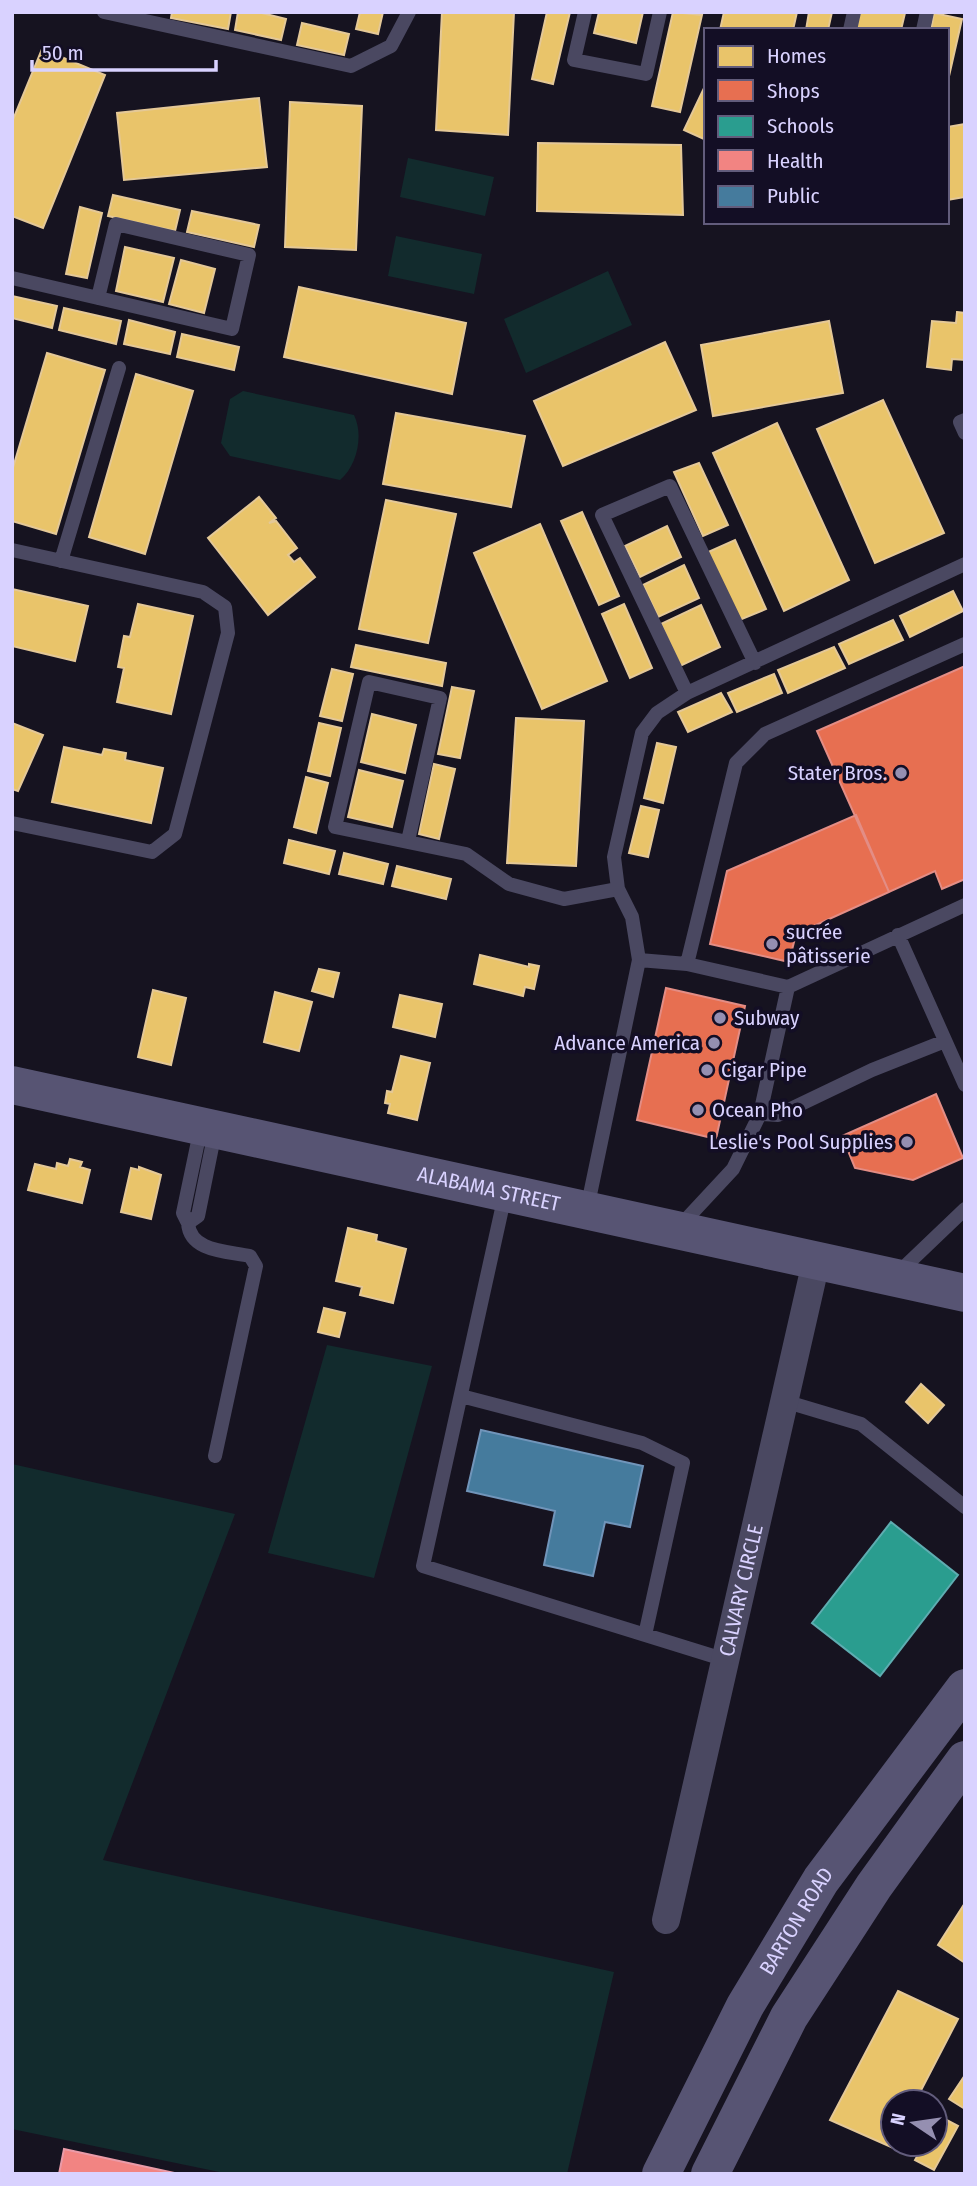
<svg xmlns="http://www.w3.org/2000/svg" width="977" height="2186" font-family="'Fira Sans Condensed',sans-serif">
  <rect width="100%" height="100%" fill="#161320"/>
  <path fill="#122b2d" d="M408 158 494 177 485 216 400 197Z
    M396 236 482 254 474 294 388 276Z
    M608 271 632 325 526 373 504 319Z
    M243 391 354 415C364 435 357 466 340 480L230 456 221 443 230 399Z
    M327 1345 432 1366 374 1578 268 1553Z
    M12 1464 235 1514 103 1860 614 1972 567 2174H229L12 2129Z"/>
  <path fill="#e9c46a" stroke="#e4c897" stroke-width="2" d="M172 12H231L228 29 171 18Z
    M238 12H258L286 19 281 40 235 30Z
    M360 12H383L378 34 356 29Z
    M442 12H514L508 135 436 130Z
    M547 12H570L553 84 532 79Z
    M599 12H643L636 43 594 33Z
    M673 12 702 15 680 112 652 106Z
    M724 12H797L793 30H720Z
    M809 12H832L828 30H806Z
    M860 12H901L905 13 901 30H856Z
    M934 13 962 19 947 85V30H931Z
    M302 23 349 34 344 55 297 45Z
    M42 49 105 75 43 228 12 216V122Z
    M706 84V140L684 130Z
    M259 98 267 167 124 180 117 113Z
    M290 102 362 106 356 250 285 247Z
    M965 124V197L947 200V127Z
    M538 143 681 145 683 215 537 211Z
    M113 195 180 210 175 231 108 216Z
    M80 207 102 213 87 278 66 274Z
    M192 211 259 225 254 247 187 232Z
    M125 247 174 258 163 302 116 291Z
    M181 260 215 269 204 313 169 304Z
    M299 287 466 323 452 394 284 357Z
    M12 296 57 306 52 328 12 318Z
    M64 308 121 321 116 344 59 330Z
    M957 312 965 313V360L952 359 951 370 927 367 932 321 956 323Z
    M129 320 175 332 170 354 124 344Z
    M829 321 843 393 713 416 701 345Z
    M182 334 239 347 234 370 177 357Z
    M665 342 696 410 563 466 534 401Z
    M47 353 105 370 56 534 12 521V471Z
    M136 374 193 391 145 554 89 537Z
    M883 400 944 533 875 563 817 429Z
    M396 413 525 436 511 507 383 484Z
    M777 423 849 580 784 611 713 453Z
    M699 463 728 525 703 536 674 472Z
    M259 497 276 518 269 523 276 521 297 548 288 555 294 562 300 558 315 577 268 615 208 538Z
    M386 500 456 514 428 643 359 629Z
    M582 512 619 596 599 605 561 521Z
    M540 524 607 681 542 709 474 553Z
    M667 526 681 557 640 577 625 546Z
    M735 540 766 609 737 621 706 553Z
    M684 565 699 598 658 617 643 585Z
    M12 589 88 606 75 661 12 646Z
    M953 591 963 611 910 637 900 616Z
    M138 604 193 616 171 714 117 702 124 668 118 667 124 636 130 637Z
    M624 604 652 668 630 678 602 614Z
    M701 605 720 647 680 666 661 624Z
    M893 620 903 640 849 664 839 644Z
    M356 645 446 663 442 686 351 667Z
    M834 647 845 668 788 693 778 670Z
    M332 669 353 674 342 721 320 716Z
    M774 674 782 693 737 712 728 693Z
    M452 687 474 691 460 758 438 754Z
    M721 693 732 712 688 732 678 712Z
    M372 714 416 725 405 773 361 762Z
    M516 718 584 721 576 866 507 863Z
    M12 723 43 735 18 791 12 789Z
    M319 723 341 728 330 776 308 771Z
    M657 743 676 747 663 803 644 798Z
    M64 747 102 755 104 749 126 753 125 760 163 768 151 823 52 802Z
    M434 764 455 769 439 839 419 834Z
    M359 770 403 781 392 827 348 817Z
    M306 777 328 783 316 833 294 827Z
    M641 806 659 810 648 857 629 853Z
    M289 840 335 851 329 874 284 863Z
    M344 853 388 864 383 884 339 874Z
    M397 866 451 879 446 899 392 886Z
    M480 955 529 967V964L539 966 534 989 525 987 523 996 474 984Z
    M319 969 339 973 333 997 312 991Z
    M153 990 186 998 171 1065 138 1057Z
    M275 992 312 1002 299 1051 264 1042Z
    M400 995 442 1004 435 1037 393 1027Z
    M401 1056 430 1063 417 1120 388 1113 390 1104 385 1103 387 1091 392 1092Z
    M70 1159 82 1162 80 1167 90 1170 82 1203 28 1190 35 1164 56 1169 57 1163 68 1166Z
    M139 1167 161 1175 151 1219 121 1212 131 1168 139 1170Z
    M348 1228 377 1235 376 1241 406 1249 393 1303 360 1295 362 1287 336 1281Z
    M324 1308 345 1313 339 1337 318 1332Z
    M921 1384 944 1405 928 1423 906 1402Z
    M965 1903V1963L938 1945Z
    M898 1991 958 2019 915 2102H893L891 2147 830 2120Z
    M965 2075V2109L949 2099Z
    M939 2116 958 2126 934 2170 915 2160 924 2144H935V2124Z"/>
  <path fill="#e76f51" stroke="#e38d85" stroke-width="2" d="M965 666V879L942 889 935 871 889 892 817 731Z
    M856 815 889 892 796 934 789 962 710 944 727 871Z
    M666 988 745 1006 716 1139 637 1120Z
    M936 1094 963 1158 913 1180 855 1168 842 1136Z"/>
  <path fill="#2a9d8f" stroke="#5eadb1" stroke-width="2" d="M891 1522 958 1575 880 1676 812 1623Z"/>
  <path fill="#f28482" stroke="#ea9ba8" stroke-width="2" d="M64 2149 179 2174H59Z"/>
  <path fill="#457b9d" stroke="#7195ba" stroke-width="2" d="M481 1430 643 1466 630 1527 605 1522 593 1576 544 1565 555 1511 467 1491Z"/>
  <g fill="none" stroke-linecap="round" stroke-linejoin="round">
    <path stroke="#4a4861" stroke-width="14" d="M104 12 351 66 391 46 409 12
      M585 12 574 60 646 74 660 12
      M850 30 854 12
      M923 30 927 12
      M12 278 232 329 249 255 116 224 98 298
      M965 420 960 422 965 433
      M12 550 203 592 225 607 228 633 175 834 152 852 12 823
      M61 561 119 368
      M687 693 602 515 670 486 755 663
      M408 841 440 698 369 682 335 827 466 854 509 884 564 899 618 889
      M898 935 965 1085
      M639 960 687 964 788 987 965 905
      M687 964 736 763 765 734 965 644
      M788 987 760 1114 778 1115 872 1070 945 1041
      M201 1127 183 1213 188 1223 198 1216 215 1132
      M505 1195 423 1566 726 1660
      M587 1209 639 960 632 917 618 889 614 857 642 733 657 713 687 693 965 564
      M188 1223C190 1252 227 1251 250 1256L256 1266 215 1456
      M680 1226 733 1169 760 1114
      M898 1273 965 1209
      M461 1396 642 1443 683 1463 645 1635
      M784 1401 861 1424 965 1507"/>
    <path stroke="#4a4861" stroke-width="28" id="s1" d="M666 1920 816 1262"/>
    <g stroke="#575473" stroke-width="38">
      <path id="s2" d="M12 1085 965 1293"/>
      <path id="s3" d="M661 2174 745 2006 821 1880 965 1688"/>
      <path d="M710 2174 789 2017 874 1886 965 1760"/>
    </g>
  </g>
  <g fill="#958fb1" stroke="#130e25" stroke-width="2.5">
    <circle cx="901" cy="773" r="7"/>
    <circle cx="772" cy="944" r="7"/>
    <circle cx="720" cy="1018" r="7"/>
    <circle cx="714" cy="1043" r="7"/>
    <circle cx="707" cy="1070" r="7"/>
    <circle cx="698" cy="1110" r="7"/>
    <circle cx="907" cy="1142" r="7"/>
  </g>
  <g text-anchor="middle" stroke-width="7" stroke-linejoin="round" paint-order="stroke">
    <g font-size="21" fill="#d9d2ff" stroke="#130e25" text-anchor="start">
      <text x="887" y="780" text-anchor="end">Stater Bros.</text>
      <text x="786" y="939">sucrée<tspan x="786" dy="24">pâtisserie</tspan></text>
      <text x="734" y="1025">Subway</text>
      <text x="700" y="1050" text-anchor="end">Advance America</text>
      <text x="721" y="1077">Cigar Pipe</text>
      <text x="712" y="1117">Ocean Pho</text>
      <text x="893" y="1149" text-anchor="end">Leslie's Pool Supplies</text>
    </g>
    <g font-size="21" fill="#d9d2ff" stroke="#130e25">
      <text dy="7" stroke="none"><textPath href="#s2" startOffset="488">ALABAMA STREET</textPath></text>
      <text dy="7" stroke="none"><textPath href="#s1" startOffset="338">CALVARY CIRCLE</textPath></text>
      <text dy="7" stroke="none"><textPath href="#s3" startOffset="287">BARTON ROAD</textPath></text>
    </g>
  </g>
  <rect width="977" height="2186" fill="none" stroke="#d9d2ff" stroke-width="28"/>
  <rect x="704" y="28" width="245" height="196" fill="#130e25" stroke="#625c7c" stroke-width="2"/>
  <rect x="718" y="46" width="35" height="21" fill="#e9c46a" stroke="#625c7c" stroke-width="2"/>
  <text x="767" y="63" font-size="21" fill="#d9d2ff">Homes</text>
  <rect x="718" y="80" width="35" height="21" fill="#e76f51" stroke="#625c7c" stroke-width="2"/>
  <text x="767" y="98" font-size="21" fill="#d9d2ff">Shops</text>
  <rect x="718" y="116" width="35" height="21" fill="#2a9d8f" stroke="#625c7c" stroke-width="2"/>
  <text x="767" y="133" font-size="21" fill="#d9d2ff">Schools</text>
  <rect x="718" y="150" width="35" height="21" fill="#f28482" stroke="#625c7c" stroke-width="2"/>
  <text x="767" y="168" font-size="21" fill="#d9d2ff">Health</text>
  <rect x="718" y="186" width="35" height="21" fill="#457b9d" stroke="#625c7c" stroke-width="2"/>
  <text x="767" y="203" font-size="21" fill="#d9d2ff">Public</text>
  <g transform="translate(914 2123) rotate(283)"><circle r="33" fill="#130e25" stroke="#625c7c" stroke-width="2"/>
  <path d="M0-5L12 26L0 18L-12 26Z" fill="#958fb1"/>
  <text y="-10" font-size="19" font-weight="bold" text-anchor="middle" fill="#d9d2ff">N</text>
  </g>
  <path d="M32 60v10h184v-10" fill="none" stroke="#d9d2ff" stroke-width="3.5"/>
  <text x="42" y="60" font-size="21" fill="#d9d2ff" stroke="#130e25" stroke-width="5" paint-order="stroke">50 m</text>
</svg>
